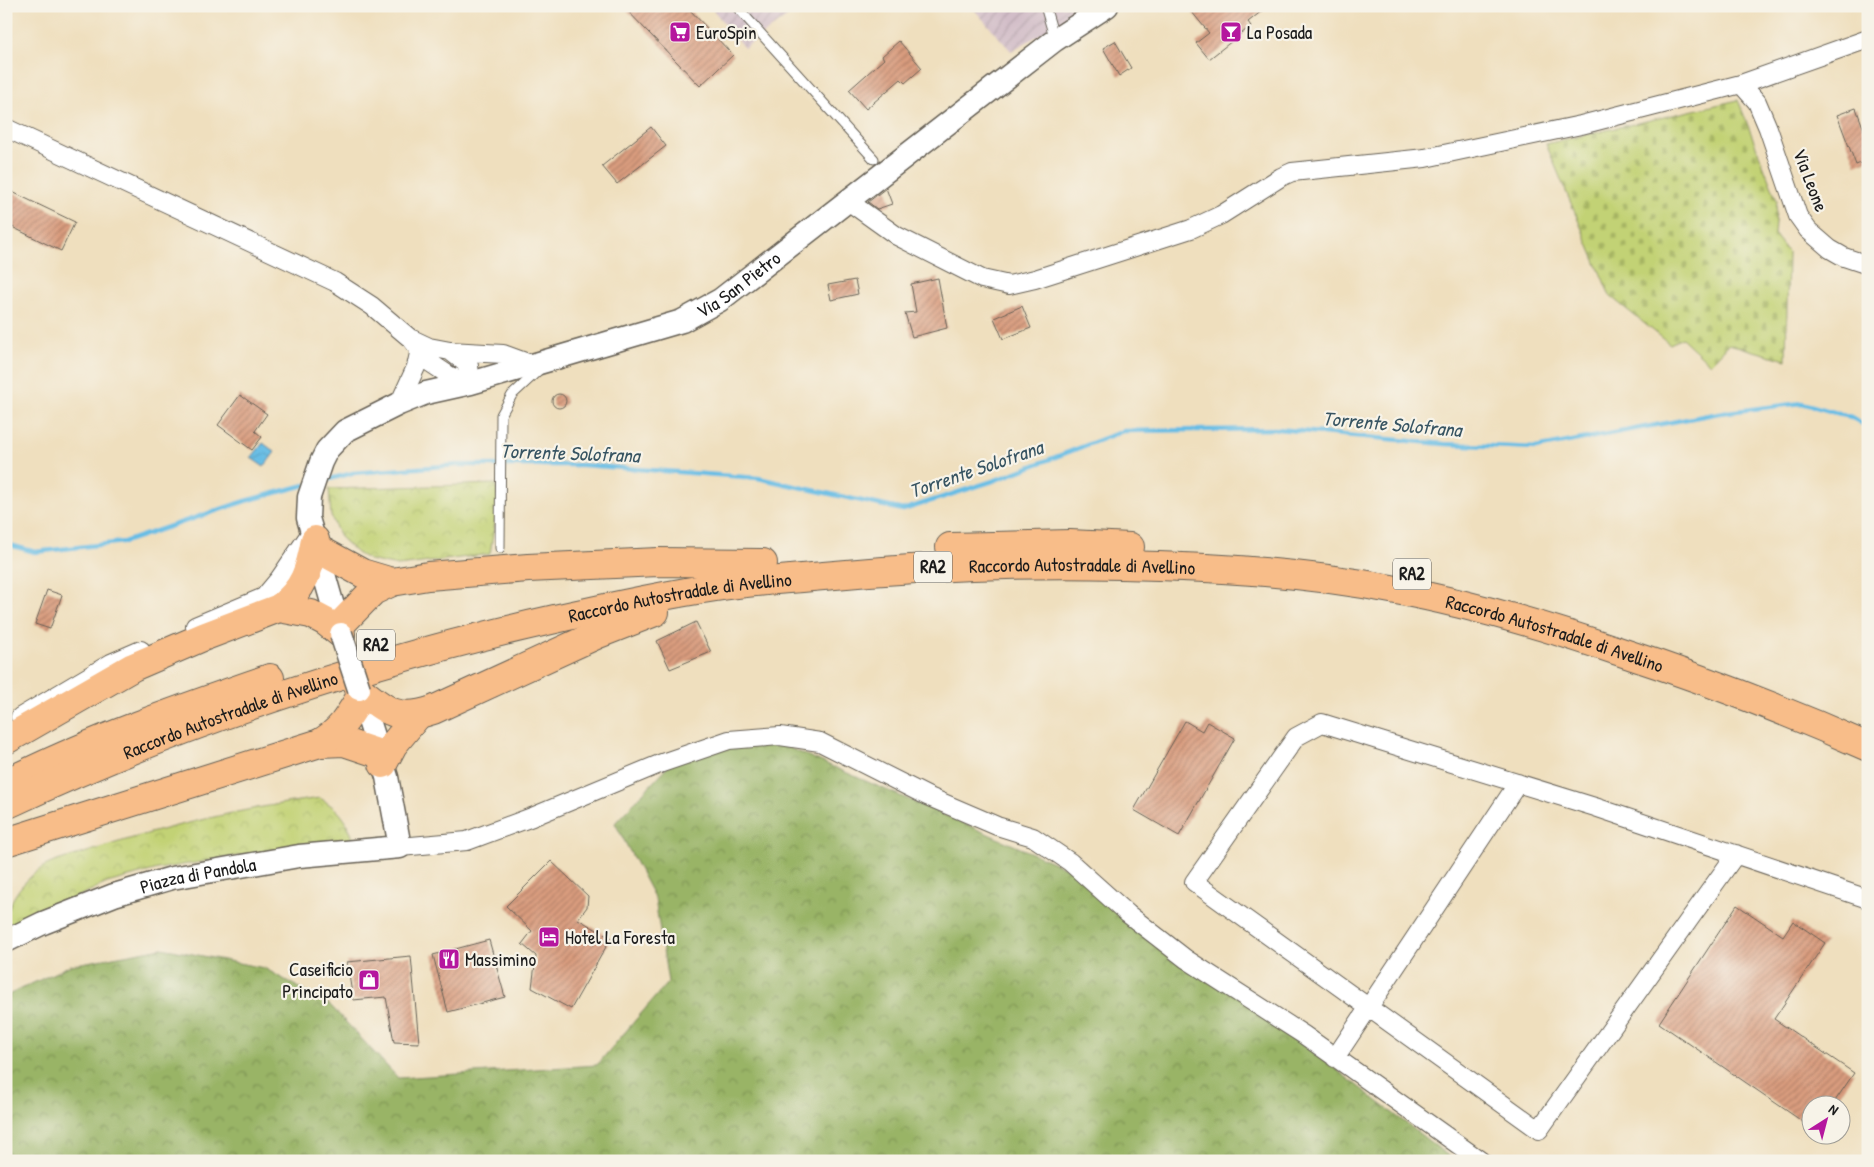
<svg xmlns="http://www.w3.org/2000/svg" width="1874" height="1167" font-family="'Patrick Hand',sans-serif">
  <defs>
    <pattern id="industrial-furrows" width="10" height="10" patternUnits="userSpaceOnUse" patternTransform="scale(1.25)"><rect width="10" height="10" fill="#d2bdc8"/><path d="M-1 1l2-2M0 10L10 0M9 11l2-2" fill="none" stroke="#b4a2ab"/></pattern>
    <pattern id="forest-crowns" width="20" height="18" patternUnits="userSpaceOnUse" patternTransform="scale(1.25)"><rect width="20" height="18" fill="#99b466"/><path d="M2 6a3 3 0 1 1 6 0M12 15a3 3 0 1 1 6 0" fill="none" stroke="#7c9253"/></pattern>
    <pattern id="cemetery-stones" width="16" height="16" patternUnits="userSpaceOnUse" patternTransform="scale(1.25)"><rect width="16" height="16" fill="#c2d274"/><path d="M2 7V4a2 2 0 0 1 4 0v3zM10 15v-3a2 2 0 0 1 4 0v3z" fill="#a6b464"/></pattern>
    <pattern id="park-crowns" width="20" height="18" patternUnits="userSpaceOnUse" patternTransform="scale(1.25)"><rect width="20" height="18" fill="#c2d274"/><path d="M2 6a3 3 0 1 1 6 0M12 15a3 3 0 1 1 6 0" fill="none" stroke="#a6b464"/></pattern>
    <pattern id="water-waves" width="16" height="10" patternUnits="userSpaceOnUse" patternTransform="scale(1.25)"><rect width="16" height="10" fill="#68bde5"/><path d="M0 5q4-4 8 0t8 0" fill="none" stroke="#5aa2c4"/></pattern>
    <pattern id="building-hatch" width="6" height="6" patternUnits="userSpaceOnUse" patternTransform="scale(1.25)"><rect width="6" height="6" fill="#d99c7e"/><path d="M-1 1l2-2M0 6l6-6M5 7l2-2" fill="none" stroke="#af7e66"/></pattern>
  </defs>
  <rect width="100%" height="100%" fill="#f7f3e8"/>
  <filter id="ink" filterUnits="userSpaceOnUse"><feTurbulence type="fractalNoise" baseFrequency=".02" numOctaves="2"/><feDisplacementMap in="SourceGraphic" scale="10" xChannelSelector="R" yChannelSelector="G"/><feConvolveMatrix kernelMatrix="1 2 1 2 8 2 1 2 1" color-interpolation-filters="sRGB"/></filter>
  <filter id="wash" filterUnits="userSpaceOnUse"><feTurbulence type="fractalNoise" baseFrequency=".0096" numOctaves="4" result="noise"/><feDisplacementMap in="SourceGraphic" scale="20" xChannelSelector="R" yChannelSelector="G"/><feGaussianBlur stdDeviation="1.12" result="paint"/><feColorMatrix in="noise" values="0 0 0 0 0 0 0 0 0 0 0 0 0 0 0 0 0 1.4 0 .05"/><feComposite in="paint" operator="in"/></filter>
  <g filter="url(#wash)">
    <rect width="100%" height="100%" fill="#efdfbe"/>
    <path fill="url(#industrial-furrows)" d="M710 6H802L744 48Z
      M971 6H1084L1062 22 1011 51Z"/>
    <path fill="url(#forest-crowns)" stroke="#5a6841" d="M755 733 1085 876 1455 1161H6V996L71 965 162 948 264 968 330 1005 398 1078 597 1065 668 982 655 899 615 823 672 762Z"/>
    <path fill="url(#cemetery-stones)" stroke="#6f7748" d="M1738 100 1777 200 1774 234 1788 252 1786 360 1729 344 1710 364 1682 338 1670 344 1610 296 1546 144Z"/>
    <path fill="url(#park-crowns)" stroke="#6f7748" d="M496 484 498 503 490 554 398 566 369 560 357 553 340 537 331 516 329 489Z
      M320 798C339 810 346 817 353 839L280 849 158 869 107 883 9 928 6 926C6 901 23 881 43 867 53 861 78 855 90 851 165 827 242 808 320 798Z"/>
    <path fill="url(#water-waves)" stroke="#426c80" d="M263 443 275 452 264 467 251 458Z"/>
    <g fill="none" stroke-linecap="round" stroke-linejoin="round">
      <path stroke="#68bde5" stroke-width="4.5" d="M322 481 353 473 457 465H583L758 478 903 510 993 481 1123 431 1277 429 1444 444 1536 448 1719 413 1802 403 1851 417 1868 427
        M6 544 35 552 124 542 245 501 305 485"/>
    </g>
    <g id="blocks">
      <path fill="url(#building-hatch)" d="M623 6H686L733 55 700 86Z
        M1187 6H1268L1248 22 1251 26 1209 59 1196 43 1209 33Z
        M899 41 922 68 905 83 901 79 866 109 849 90 884 59 882 56Z
        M1115 41 1131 68 1119 76 1103 48Z
        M1856 108 1868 141V160L1856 165 1837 115Z
        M651 127 666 146 617 184 602 166Z
        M886 188 892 204 877 209 868 202Z
        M6 189 75 222 61 251 6 224Z
        M938 278 947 328 912 337 905 313 916 312 911 284Z
        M855 280 858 294 831 300 828 285Z
        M1022 306 1031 328 1003 339 994 318Z
        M552 401a7 7 0 1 1 14 0a7 7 0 1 1-14 0Z
        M240 395 267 414 255 431 262 437 252 450 218 425Z
        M47 590 62 595 50 629 35 624Z
        M696 622 711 652 670 669 657 641Z
        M1185 721 1202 731 1207 722 1235 738 1179 836 1134 810Z
        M551 861 588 896 587 907 578 919 611 938 571 1009 532 988 536 956 522 944 532 931 506 906Z
        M1737 905 1783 936 1793 921 1825 943 1774 1019 1854 1073 1833 1104H1812V1128L1659 1023Z
        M489 940 505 997 448 1012 433 955Z
        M411 956 419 1043 394 1042 386 997 353 1000 347 962Z"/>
    </g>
  </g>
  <g filter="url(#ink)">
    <use href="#blocks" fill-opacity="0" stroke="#666055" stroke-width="1"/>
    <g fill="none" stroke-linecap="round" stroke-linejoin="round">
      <g stroke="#666055" stroke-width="11">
        <path id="service" d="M736 6 874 159
          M1045 6 1055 40
          M500 548 501 415 512 395 539 370"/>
      </g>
      <g stroke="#666055" stroke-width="20">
        <path id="minor" d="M1741 84 1757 102 1768 128 1798 216 1808 230 1830 249 1844 257 1868 265
          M6 128 335 282 372 306 411 339 429 362 450 376 471 383 469 366 450 351
          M848 201 897 236 982 279 1009 285 1035 279 1191 229 1221 215 1281 177 1292 172 1425 158 1581 125 1741 84 1868 39
          M412 339 429 347 450 351 503 354 533 365
          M399 404 416 367 420 349
          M195 626 264 597 279 579 312 531
          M20 717 111 663 141 650
          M400 847 467 841 532 817 662 763 729 740 780 736 820 742 927 796 997 826 1033 837 1070 862 1128 914 1186 959 1304 1035 1481 1161
          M1736 854 1539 1130 1194 882 1296 737 1322 723 1595 807 1868 899
          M1335 1058 1518 783"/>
      </g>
      <g stroke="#666055" stroke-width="25">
        <g id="tertiary">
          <path id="s1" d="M341 634 308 518 309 497 321 462 327 450 345 431 399 404 426 393 471 383 682 321 720 300 1055 40 1107 6"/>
          <path id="s2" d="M6 941 43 923 114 895 172 878 299 856 400 847 387 777 359 689"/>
        </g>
      </g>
      <g stroke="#666055" stroke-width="30">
        <g id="motorway">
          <path d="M950 547 1070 544 1130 547"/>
          <path d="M318 549 362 573 392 582"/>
          <path d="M279 608C304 590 310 569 315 540"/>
          <path d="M339 626 373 591 392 582 428 576 528 568 658 562 763 563"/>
          <path d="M359 689C386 711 398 722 433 710L596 635 655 612"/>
          <path d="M6 740 133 667 203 637 279 608 311 614 326 622 341 634"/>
          <path d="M320 743 344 742 380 754"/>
          <path d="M383 764 393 745 418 715"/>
          <path d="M6 783C91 740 180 709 270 678"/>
          <path id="s3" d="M6 805C183 722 364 662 555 619 608 607 662 595 716 587 748 582 780 580 812 577 915 567 1018 562 1121 565 1211 567 1303 572 1391 589 1467 603 1542 625 1615 650 1701 678 1785 710 1868 747"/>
          <path d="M6 842 320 743C342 730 348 717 361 696"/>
        </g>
      </g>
      <use href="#service" stroke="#fff" stroke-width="9"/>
      <use href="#minor" stroke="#fff" stroke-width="18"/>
      <use href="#tertiary" stroke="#fff" stroke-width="22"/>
      <use href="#motorway" stroke="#f8bd89" stroke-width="28"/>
      <g stroke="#666055" stroke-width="25" stroke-linecap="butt">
        <path id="tertiary-bridge" d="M341 634 359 689"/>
      </g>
      <use href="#tertiary-bridge" stroke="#fff" stroke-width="22"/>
    </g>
  </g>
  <defs>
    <g id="supermarket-square" transform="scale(1.125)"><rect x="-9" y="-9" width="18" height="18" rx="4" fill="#b5179e" stroke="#f7f3e8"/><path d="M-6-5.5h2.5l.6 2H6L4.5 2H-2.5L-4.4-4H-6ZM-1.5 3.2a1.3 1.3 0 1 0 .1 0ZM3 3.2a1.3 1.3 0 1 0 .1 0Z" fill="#fff"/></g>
    <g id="bar-square" transform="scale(1.125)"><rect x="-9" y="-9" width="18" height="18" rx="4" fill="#b5179e" stroke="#f7f3e8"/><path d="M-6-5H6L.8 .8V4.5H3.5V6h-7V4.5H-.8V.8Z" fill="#fff"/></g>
    <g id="hotel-square" transform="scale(1.125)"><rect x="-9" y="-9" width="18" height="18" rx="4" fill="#b5179e" stroke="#f7f3e8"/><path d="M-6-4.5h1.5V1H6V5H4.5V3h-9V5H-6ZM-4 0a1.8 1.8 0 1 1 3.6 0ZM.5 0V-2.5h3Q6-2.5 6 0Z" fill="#fff"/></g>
    <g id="restaurant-square" transform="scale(1.125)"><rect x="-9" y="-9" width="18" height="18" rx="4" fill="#b5179e" stroke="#f7f3e8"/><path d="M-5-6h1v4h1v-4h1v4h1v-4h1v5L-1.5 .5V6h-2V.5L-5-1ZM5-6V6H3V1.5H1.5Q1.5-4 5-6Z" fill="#fff"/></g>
    <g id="shop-square" transform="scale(1.125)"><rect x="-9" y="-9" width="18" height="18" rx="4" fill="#b5179e" stroke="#f7f3e8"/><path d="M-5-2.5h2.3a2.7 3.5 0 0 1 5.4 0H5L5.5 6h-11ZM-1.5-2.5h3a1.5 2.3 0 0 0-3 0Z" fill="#fff"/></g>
  </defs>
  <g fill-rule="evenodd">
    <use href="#supermarket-square" x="680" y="32"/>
    <use href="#bar-square" x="1231" y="32"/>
    <use href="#hotel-square" x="549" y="937"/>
    <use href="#restaurant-square" x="449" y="959"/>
    <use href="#shop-square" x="369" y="980"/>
  </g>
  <g text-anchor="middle" stroke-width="4.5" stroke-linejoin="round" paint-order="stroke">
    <g fill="#f7f3e8" stroke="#5e5c59" stroke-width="1">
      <rect x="914" y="551.5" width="38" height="31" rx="4"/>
      <rect x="1393" y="558.5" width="38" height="31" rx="4"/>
      <rect x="357" y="629.5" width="38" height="31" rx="4"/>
    </g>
    <g font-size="18" font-weight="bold" fill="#1c1c1c">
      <text x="933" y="573">RA2</text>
      <text x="1412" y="580">RA2</text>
      <text x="376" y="651">RA2</text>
    </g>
    <g font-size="19" fill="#1c1c1c" stroke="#f7f3e8" text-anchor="start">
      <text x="696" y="39">EuroSpin</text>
      <text x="1247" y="39">La Posada</text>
      <text x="565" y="944">Hotel La Foresta</text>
      <text x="465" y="966">Massimino</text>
      <text x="353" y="976" text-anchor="end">Caseificio<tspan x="353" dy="22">Principato</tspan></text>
    </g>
    <g font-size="19" fill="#1c1c1c" stroke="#f7f3e8">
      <text transform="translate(1811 180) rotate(69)" y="7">Via Leone</text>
      <text dy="7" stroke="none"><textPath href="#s1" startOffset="641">Via San Pietro</textPath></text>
      <text dy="7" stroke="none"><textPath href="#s3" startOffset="1112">Raccordo Autostradale di Avellino</textPath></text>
      <text dy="7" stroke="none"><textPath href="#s3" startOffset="708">Raccordo Autostradale di Avellino</textPath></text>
      <text dy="7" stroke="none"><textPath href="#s3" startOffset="1592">Raccordo Autostradale di Avellino</textPath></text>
      <text dy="7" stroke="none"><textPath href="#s3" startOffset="242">Raccordo Autostradale di Avellino</textPath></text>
      <text dy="7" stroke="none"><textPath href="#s2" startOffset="204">Piazza di Pandola</textPath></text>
    </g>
    <g font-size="20" font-style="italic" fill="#375462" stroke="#f7f3e8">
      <text transform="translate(1392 424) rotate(5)" y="7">Torrente Solofrana</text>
      <text transform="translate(570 453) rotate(2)" y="7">Torrente Solofrana</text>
      <text transform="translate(976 469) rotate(-19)" y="7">Torrente Solofrana</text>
    </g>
  </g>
  <rect width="1874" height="1167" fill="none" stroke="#f7f3e8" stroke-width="25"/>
  <g transform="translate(1826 1120) rotate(36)"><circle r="24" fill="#f7f3e8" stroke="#9f9d96"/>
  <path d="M0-4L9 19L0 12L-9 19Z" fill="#b5179e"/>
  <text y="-8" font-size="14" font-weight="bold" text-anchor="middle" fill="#1c1c1c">N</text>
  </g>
</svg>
